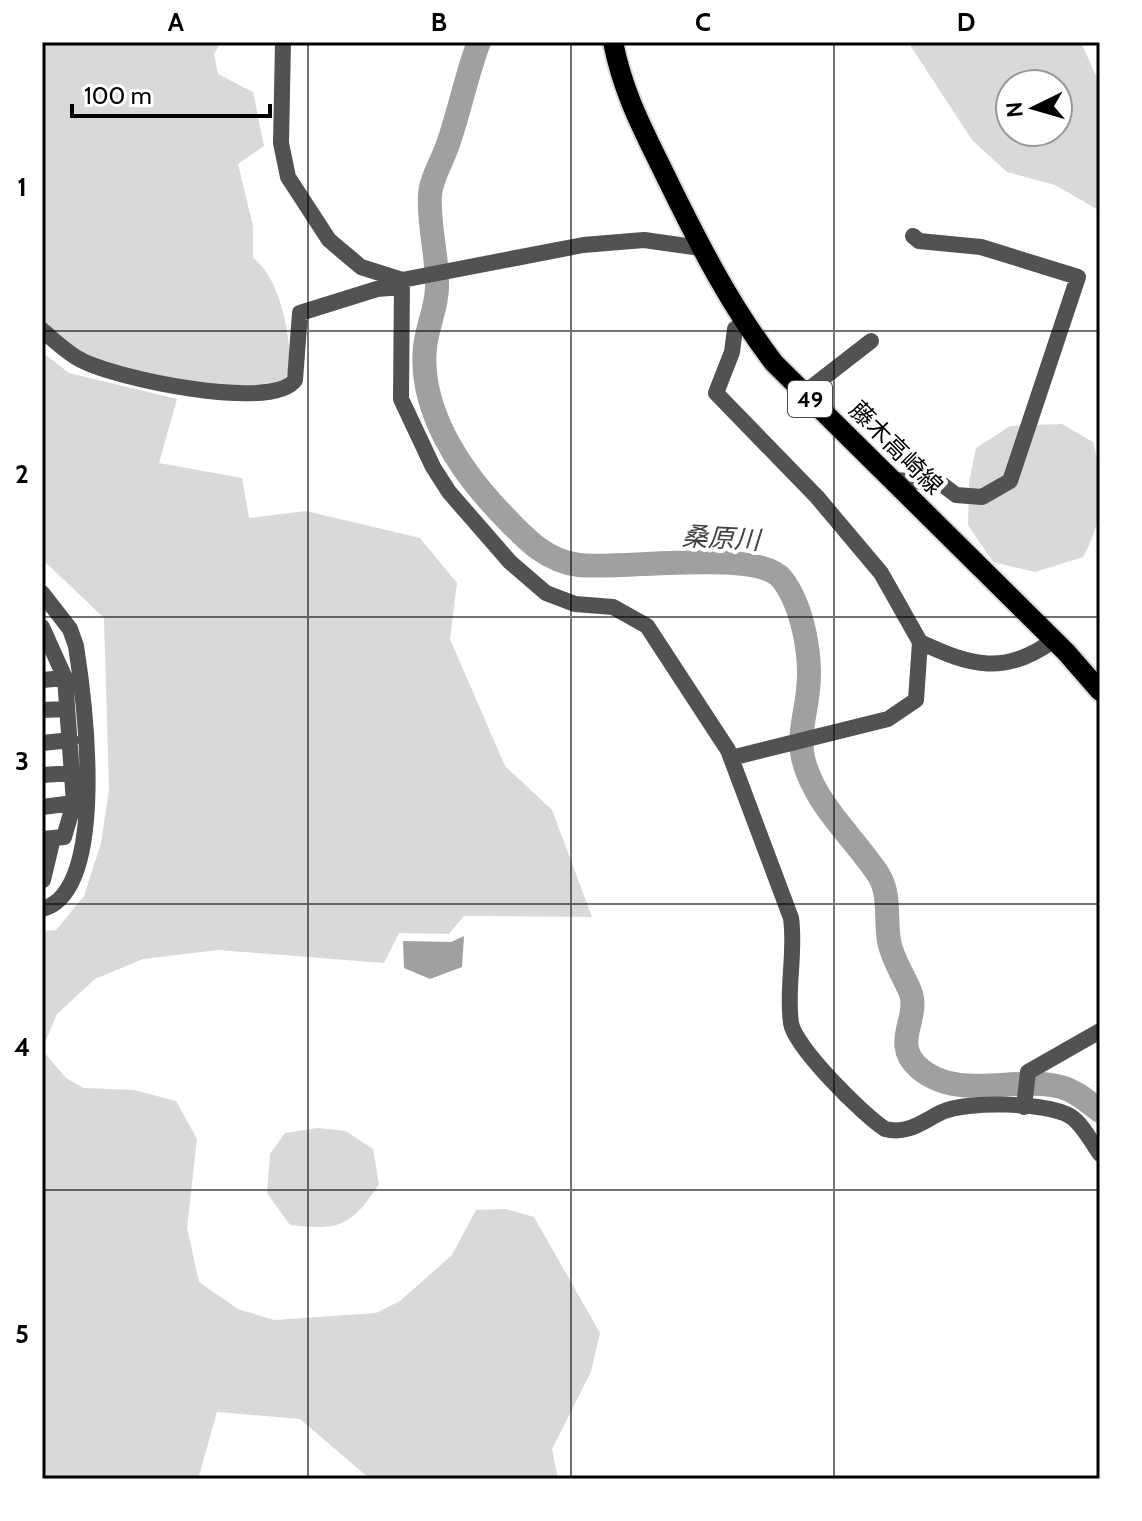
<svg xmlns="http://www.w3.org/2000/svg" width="1142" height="1521" font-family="Cabin,'Noto Sans JP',sans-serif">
  <rect width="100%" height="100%" fill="#fff"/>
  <path fill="#d9d9d9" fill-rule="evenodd" d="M42 42H221L214 54 218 74 253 92 264 146 238 164 253 226V258C278 276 289 327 290 358 291 366 286 376 284 383L236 389 130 370 85 356 42 322Z
    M908 42H1081L1100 85V211L1055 185 1007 172 972 140ZM1058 84V132H1010V84Z
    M42 352 69 373 177 399 159 463 242 478 249 518 306 511 420 538 457 583 450 639 505 766 552 810 592 917 464 916 449 934 399 933 384 963 218 950 143 959 95 979 57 1014 42 1050V931L56 930 84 896 101 843 109 790 104 618 42 559Z
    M1062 424 1093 442C1104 482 1104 521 1083 557L1035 572 993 562 968 525 969 482 976 448 1010 426Z
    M42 1050 66 1078 84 1088 134 1090 176 1101 197 1139 187 1228 199 1282 238 1309 274 1320 376 1313 400 1301 452 1255 476 1210 506 1209 534 1217 600 1333 591 1372 552 1449 558 1479H370L300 1419 217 1412 198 1479H42Z
    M317 1128 346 1131 373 1149 379 1184C352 1226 339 1231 290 1225L267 1193 270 1154 285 1133Z"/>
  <path fill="#a0a0a0" d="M464 936 462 967 430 979 404 968 403 941 451 942Z"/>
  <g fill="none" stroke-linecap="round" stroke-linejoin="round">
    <path stroke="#a0a0a0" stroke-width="24" d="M479 42C466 76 460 110 448 144 443 160 431 178 430 195 428 225 438 257 437 287 437 307 427 327 425 347 419 408 458 468 499 511 522 535 544 561 579 565 621 570 758 548 782 579 803 606 812 657 808 690 806 713 798 734 803 758 814 804 853 836 878 874 891 894 885 918 889 941 892 959 903 974 910 991 921 1018 890 1043 919 1068 958 1102 1017 1075 1061 1087 1076 1091 1088 1102 1100 1111"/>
    <g stroke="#dbdbdb" stroke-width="24">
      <path id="major" d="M613 42C624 97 645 133 669 183 700 246 731 307 774 363L1066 652 1100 691"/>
    </g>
    <path stroke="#525252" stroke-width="16" d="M283 42 281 143 288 177 329 240 361 267 402 280 583 245 644 240 701 248
      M402 280 401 399 433 467 449 492 510 562 546 593 575 604 613 607 647 626 728 750 791 918C796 953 786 988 791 1023 794 1046 864 1116 885 1129 908 1135 923 1121 942 1112 967 1101 1046 1102 1070 1116 1082 1123 1092 1143 1100 1154
      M745 324 735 329 732 352 716 393 817 497 881 573 920 642
      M42 330C54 340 67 353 81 360 114 378 272 412 295 380L300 313 377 289 402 287
      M804 393 871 341
      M890 480 939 482 956 495 982 497 1010 481 1078 277 981 247 919 241 913 236
      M42 593 70 629 76 646C84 697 110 892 42 909
      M42 627 65 678 74 803 42 807
      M42 680 65 678
      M42 710 67 709
      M42 743 71 740
      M731 758 888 719 916 700 920 642C971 666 1005 676 1054 640
      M42 775 73 773
      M42 839 64 837 74 803
      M43 880 53 838
      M1024 1107 1028 1072 1100 1031"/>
    <use href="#major" stroke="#000" stroke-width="20"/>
  </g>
  <path fill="none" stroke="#000" stroke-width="2" stroke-opacity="0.55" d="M308 42V1479M571 42V1479M834 42V1479M42 331H1100M42 617H1100M42 904H1100M42 1190H1100"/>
  <g text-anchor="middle" stroke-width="8" stroke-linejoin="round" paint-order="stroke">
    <rect fill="#fff" stroke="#4c4c4c" stroke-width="2" x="788" y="381" width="44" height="36" rx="6"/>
    <g font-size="22" font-weight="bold" fill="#000">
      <text x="810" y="407">49</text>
    </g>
    <g font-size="24" fill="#000" stroke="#fff">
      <text transform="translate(896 448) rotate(45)" y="8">藤木高崎線</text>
    </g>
    <g font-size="26" font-style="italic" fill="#414141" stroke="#fff">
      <text transform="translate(721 538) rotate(3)" y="9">桑原川</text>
    </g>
  </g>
  <rect width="1142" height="1521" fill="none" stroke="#ffffff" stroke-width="88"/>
  <g transform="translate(1034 108) rotate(265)"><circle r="38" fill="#ffffff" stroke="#999999" stroke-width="2"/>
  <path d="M0-6L14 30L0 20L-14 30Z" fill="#000000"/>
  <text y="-12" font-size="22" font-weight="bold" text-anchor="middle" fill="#000000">N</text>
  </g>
  <path d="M72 104v12h198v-12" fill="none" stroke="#000000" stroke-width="4"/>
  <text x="84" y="104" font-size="24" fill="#000000" stroke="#ffffff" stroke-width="6" paint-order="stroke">100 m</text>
  <rect x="44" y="44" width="1054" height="1433" fill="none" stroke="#000" stroke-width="3"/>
  <g font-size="26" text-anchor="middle" font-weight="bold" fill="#000">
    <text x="176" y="31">A</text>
    <text x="439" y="31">B</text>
    <text x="703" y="31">C</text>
    <text x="966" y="31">D</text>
    <text x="22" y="196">1</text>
    <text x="22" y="483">2</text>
    <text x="22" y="770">3</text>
    <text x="22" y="1056">4</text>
    <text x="22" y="1343">5</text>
  </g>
</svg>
